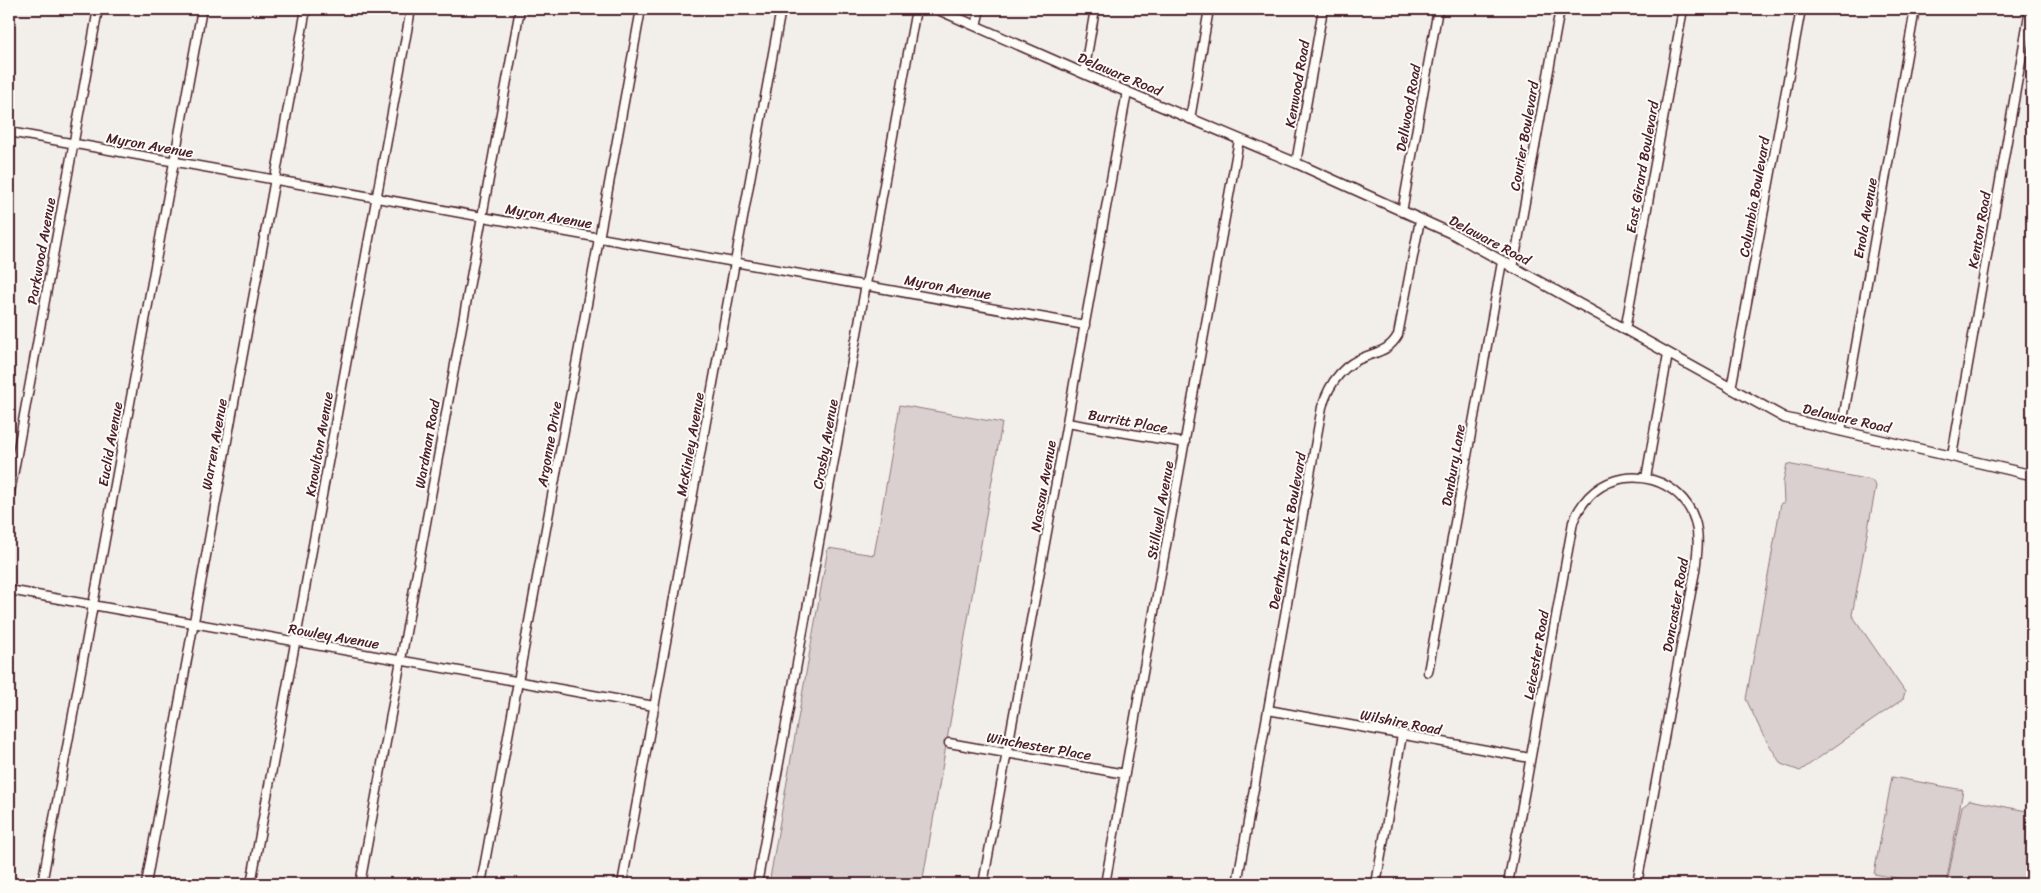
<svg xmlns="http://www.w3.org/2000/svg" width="2041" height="893" font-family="Sriracha,sans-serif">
  <rect width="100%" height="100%" fill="#f2efeb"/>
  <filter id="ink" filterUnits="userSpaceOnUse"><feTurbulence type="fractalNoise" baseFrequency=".02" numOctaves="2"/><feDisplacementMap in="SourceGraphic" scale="10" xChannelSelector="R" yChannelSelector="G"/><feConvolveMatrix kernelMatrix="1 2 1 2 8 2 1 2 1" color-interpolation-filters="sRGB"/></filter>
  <g filter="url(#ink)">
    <path fill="#d9d0cf" stroke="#92787d" d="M900 405 1002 423 922 884H769L828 548 874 555Z
      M1787 464 1871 480 1876 486 1852 615 1905 692 1903 699 1800 771 1781 764 1762 733 1746 699 1781 503H1784L1783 482Z
      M1892 777 1963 790 1946 884H1928L1874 874Z
      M1970 800 2032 812V884H1947L1962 806Z"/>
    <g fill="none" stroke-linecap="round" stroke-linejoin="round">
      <g stroke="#4a1f2b" stroke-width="11">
        <path id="minor" d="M976 26 980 9
          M1084 73 1095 9
          M1190 119 1209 9
          M9 132 1085 325
          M1296 163 1323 9
          M1402 212 1438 9
          M1513 268 1560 9
          M1625 330 1683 9
          M1731 389 1801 9
          M1067 423 1185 443
          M1841 431 1915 9
          M1952 456 2030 9
          M1646 478 1668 354
          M9 498 98 9
          M9 590 654 706
          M1428 672 1502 262
          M1268 710 1530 758
          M949 743 1125 774
          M42 884 202 9
          M146 884 306 9
          M251 884 411 9
          M360 884 520 9
          M481 884 641 9
          M622 884 781 9
          M757 884 916 9
          M983 884 1127 92
          M1105 884 1239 140
          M1237 884 1322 407C1329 384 1343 364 1367 356 1381 351 1390 349 1398 335L1420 220
          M1376 884 1402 735
          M1508 884 1573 522C1578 510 1585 499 1595 491 1629 464 1682 479 1695 521 1700 538 1697 555 1695 571L1637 884"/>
      </g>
      <g stroke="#4a1f2b" stroke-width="12">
        <path id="tertiary" d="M937 9 1094 78 1296 163 1455 235 1785 418 2032 475"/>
      </g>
      <use href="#minor" stroke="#fdfcf7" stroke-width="8"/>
      <use href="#tertiary" stroke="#fdfcf7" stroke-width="9"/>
    </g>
  </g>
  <g text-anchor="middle" stroke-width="4" stroke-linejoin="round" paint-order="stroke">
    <g font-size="14" fill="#4a1f2b" stroke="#fdfcf7">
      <text transform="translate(1120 74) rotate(23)" y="5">Delaware Road</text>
      <text transform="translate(1297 84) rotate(-80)" y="5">Kenwood Road</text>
      <text transform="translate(1408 108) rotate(-80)" y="5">Dellwood Road</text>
      <text transform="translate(1524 136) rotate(-80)" y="5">Courier Boulevard</text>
      <text transform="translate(150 145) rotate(10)" y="5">Myron Avenue</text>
      <text transform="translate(1642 167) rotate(-80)" y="5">East Girard Boulevard</text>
      <text transform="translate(1754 197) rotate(-80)" y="5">Columbia Boulevard</text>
      <text transform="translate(549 216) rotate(10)" y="5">Myron Avenue</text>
      <text transform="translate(1865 218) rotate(-80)" y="5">Enola Avenue</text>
      <text transform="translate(1979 230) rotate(-80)" y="5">Kenton Road</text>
      <text transform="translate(1490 240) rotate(28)" y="5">Delaware Road</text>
      <text transform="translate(41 251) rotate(-80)" y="5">Parkwood Avenue</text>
      <text transform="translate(948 287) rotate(10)" y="5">Myron Avenue</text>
      <text transform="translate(1847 418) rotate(13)" y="5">Delaware Road</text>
      <text transform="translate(1128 421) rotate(10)" y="5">Burritt Place</text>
      <text transform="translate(110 444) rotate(-80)" y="5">Euclid Avenue</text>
      <text transform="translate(214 444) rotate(-80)" y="5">Warren Avenue</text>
      <text transform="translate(319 444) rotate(-80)" y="5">Knowlton Avenue</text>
      <text transform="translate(427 444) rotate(-80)" y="5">Wardman Road</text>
      <text transform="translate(549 444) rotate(-80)" y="5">Argonne Drive</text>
      <text transform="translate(690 444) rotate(-80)" y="5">McKinley Avenue</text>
      <text transform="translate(825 444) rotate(-80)" y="5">Crosby Avenue</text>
      <text transform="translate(1453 465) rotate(-80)" y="5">Danbury Lane</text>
      <text transform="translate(1043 486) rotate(-80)" y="5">Nassau Avenue</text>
      <text transform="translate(1160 510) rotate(-80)" y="5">Stillwell Avenue</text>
      <text transform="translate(1287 531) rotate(-80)" y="5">Deerhurst Park Boulevard</text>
      <text transform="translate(1675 605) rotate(-80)" y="5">Doncaster Road</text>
      <text transform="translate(334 636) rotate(10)" y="5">Rowley Avenue</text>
      <text transform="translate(1536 655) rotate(-80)" y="5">Leicester Road</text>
      <text transform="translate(1401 722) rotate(11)" y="5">Wilshire Road</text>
      <text transform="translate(1039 746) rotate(10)" y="5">Winchester Place</text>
    </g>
  </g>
  <rect width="2041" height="893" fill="none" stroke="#fdfcf7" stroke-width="30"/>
  <rect x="15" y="15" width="2011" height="863" fill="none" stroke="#4a1f2b" stroke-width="2" filter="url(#ink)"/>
</svg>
